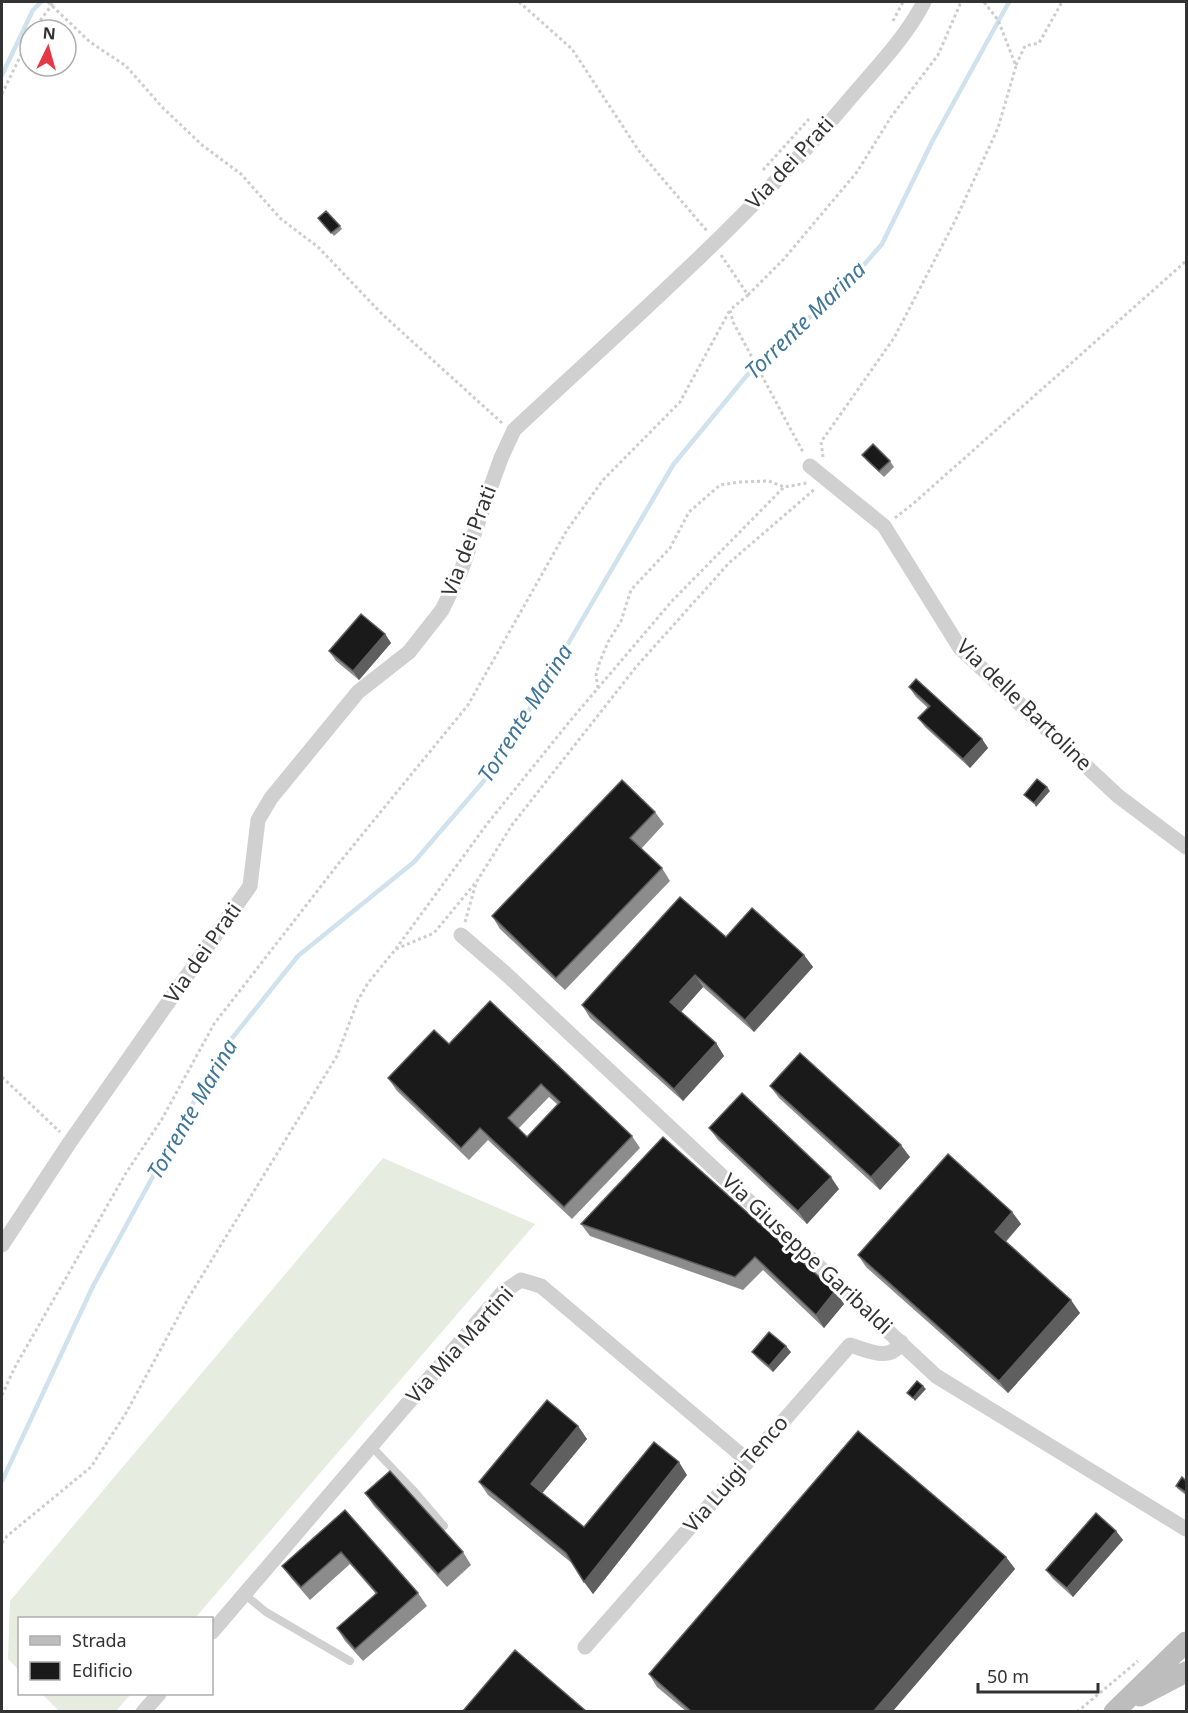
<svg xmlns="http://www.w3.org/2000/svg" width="1188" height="1713" font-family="'Noto Sans',sans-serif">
  <rect width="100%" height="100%" fill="#fff"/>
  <path fill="#e6ecdf" d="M383 1158 535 1224 195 1618H20L19 1670 8 1659 10 1601Z
    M42 1694H131L115 1712 59 1711Z"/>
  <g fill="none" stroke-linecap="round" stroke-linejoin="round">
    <path stroke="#cfe2ee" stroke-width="4.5" d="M2 75 33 10 41 2
      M2 1481 93 1286 221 1052 298 956 414 862 495 768 673 465 753 368 849 282 882 244 933 140 1009 2"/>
    <path stroke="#cdcdcd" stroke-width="3" stroke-dasharray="3 3" stroke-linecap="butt" d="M48 2 90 42 126 66 162 107 202 145 241 174 281 219 318 247 382 314 502 423
      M519 2 572 49 639 151 707 231
      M893 21 903 2
      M33 30 54 2
      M1016 65 1025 46 1039 43 1062 2
      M2 94 30 36
      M763 170 809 119
      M721 255 748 295 730 310 733 322 804 454
      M748 295 783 260 857 172 891 117 938 55 961 2
      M823 457 821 442 894 338 955 221 998 128 1016 66 998 20 984 2
      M895 518 914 503 1186 261
      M598 688 596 675 599 664 608 642 621 621 631 590 670 548 689 512 720 485 740 482 769 481 784 487
      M465 922 476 883
      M396 949 434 933 477 881 512 825 636 667 729 563 816 488
      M2 1077 60 1132
      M2 1395 15 1367 126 1173 162 1119 214 1024 339 863 468 705 567 530 603 480 680 402 730 310
      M2 1543 7 1536 91 1467 126 1413 189 1297 337 1056 358 1000 368 983 395 950 487 824 570 721 672 601 784 487 807 483
      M1077 1712 1138 1661"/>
    <path stroke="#d0d0d0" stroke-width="8" d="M371 1446 415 1492 444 1526
      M244 1594 266 1612 350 1661"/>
    <path stroke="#d0d0d0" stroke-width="15" d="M810 466 884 526 960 648 1118 796 1186 847
      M461 935 505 973 936 1376 1186 1529
      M2 1245 70 1142 250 886 258 820 271 798 358 692 409 652 442 610 461 571 501 458 514 430C627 324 747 221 847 102 874 70 905 39 924 2
      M212 1632 503 1292 521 1280 541 1286 747 1460
      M585 1647 850 1345C867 1350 891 1363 901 1342
      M143 1712 159 1694"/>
    <path stroke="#bdbdbd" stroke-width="21" d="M1140 1696 1186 1672
      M1114 1712 1186 1642"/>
  </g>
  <path fill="#8c8c8c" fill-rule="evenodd" d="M318 218 340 226 342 229 334 236Z
    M862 455 890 461 894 467 884 477 867 461Z
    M385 634 391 643 359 680 336 661 329 651Z
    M909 687 982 739 988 748 970 768 925 727 918 718 928 708 916 697Z
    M655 812 664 824 641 849 662 868 670 881 565 990 500 929 492 916Z
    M726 937 804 955 813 967 754 1032 703 987 681 1012 716 1043 724 1056 683 1101 590 1018 582 1005Z
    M490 1001 632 1136 640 1148 572 1219 488 1140 469 1160 397 1091 388 1078 449 1044ZM549 1097 558 1105 527 1137 518 1129Z
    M770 1086 910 1157 880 1190 779 1098Z
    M709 1128 839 1189 807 1224 718 1140Z
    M663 1137 835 1291 844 1304 824 1328 763 1270 743 1290 590 1236 581 1224Z
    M1012 1212 1021 1224 1006 1242 1080 1313 1008 1393 866 1267 858 1255Z
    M752 1352H791L773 1372 757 1358Z
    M578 1426 587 1439 542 1493 584 1527 687 1475 593 1594 573 1564 488 1495 479 1482Z
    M1186 1481V1495L1178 1489 1176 1486Z
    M365 1493 463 1552 471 1565 447 1587 374 1506Z
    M345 1510 418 1593 427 1606 363 1661 345 1641 337 1628 376 1594 350 1564 310 1600 291 1578 282 1566Z
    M1116 1531 1123 1540 1073 1597 1053 1579 1046 1570Z
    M1006 1557 1015 1569 892 1712H687L657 1687 649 1674Z"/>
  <path fill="#5f5f5f" d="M385 634 391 643 359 680 353 671Z
    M982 739 988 748 970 768 963 759Z
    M1047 787 1050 791 1036 807 1034 803Z
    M804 955 813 967 754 1032 745 1020Z
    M695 975 703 987 679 1014 670 1002Z
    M716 1043 724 1056 683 1101 674 1089Z
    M901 1145 910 1157 880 1190 871 1177Z
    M831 1177 839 1189 807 1224 798 1211Z
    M1012 1212 1021 1224 1003 1244 995 1232Z
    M835 1291 844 1304 824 1328 816 1315Z
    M1071 1300 1080 1313 1008 1393 999 1381Z
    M786 1346 791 1352 773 1372 769 1366Z
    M923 1386 926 1389 915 1401 913 1398Z
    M578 1426 587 1439 540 1496 531 1484Z
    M679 1462 687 1475 593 1594 584 1582Z
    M1116 1531 1123 1540 1073 1597 1067 1588Z
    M1006 1557 1015 1569 892 1712H873Z"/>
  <path fill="#1a1a1a" stroke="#5f5f5f" stroke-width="1.5" fill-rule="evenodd" d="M326 211 340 226 331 233 318 218Z
    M873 444 890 461 879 471 862 455Z
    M361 614 385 634 353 671 329 651Z
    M916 679 982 739 963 759 918 718 930 706 909 687Z
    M1037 779 1047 787 1034 803 1024 795Z
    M622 780 655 812 630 838 662 868 556 978 492 916Z
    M680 897 726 937 752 908 804 955 745 1020 695 975 670 1002 716 1043 674 1089 582 1005Z
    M490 1001 632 1136 564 1207 480 1128 461 1148 388 1078 434 1030 449 1044ZM541 1084 560 1102 527 1137 508 1118Z
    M800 1053 901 1145 871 1177 770 1086Z
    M742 1093 831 1177 798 1211 709 1128Z
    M663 1137 835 1291 816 1315 755 1257 735 1277 581 1224Z
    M948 1154 1012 1212 995 1232 1071 1300 999 1381 858 1255Z
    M769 1332 786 1346 769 1366 752 1352Z
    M917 1381 923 1386 913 1398 907 1393Z
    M547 1400 578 1426 531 1484 584 1527 654 1442 679 1462 584 1582 566 1553 479 1482Z
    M858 1431 1006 1557 873 1712H692L649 1674Z
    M390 1471 463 1552 438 1574 365 1493Z
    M1182 1477 1186 1481V1492L1176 1486Z
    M345 1510 418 1593 355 1649 337 1628 377 1593 341 1552 301 1587 282 1566Z
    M1096 1513 1116 1531 1067 1588 1046 1570Z
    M515 1650 587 1712H462Z"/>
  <g text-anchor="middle" stroke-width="6" stroke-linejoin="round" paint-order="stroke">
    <g font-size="21" fill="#333" stroke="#fff">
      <text transform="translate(790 163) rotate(-47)" y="7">Via dei Prati</text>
      <text transform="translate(469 541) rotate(-69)" y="7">Via dei Prati</text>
      <text transform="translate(1024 705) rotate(44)" y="7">Via delle Bartoline</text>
      <text transform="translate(203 953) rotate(-55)" y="7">Via dei Prati</text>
      <text transform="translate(807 1254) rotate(43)" y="7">Via Giuseppe Garibaldi</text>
      <text transform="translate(460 1345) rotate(-48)" y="7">Via Mia Martini</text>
      <text transform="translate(736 1474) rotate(-49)" y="7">Via Luigi Tenco</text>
    </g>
    <g font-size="22" font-style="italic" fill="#3f7597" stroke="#fff">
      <text transform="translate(805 320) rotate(-44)" y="8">Torrente Marina</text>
      <text transform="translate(525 713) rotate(-58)" y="8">Torrente Marina</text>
      <text transform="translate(192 1109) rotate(-60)" y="8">Torrente Marina</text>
    </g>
  </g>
  <rect width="1188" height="1713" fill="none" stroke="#333333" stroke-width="6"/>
  <rect x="18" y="1617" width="195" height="78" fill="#ffffff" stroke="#adadad" stroke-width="1.5"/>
  <rect x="30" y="1636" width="30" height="9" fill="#bdbdbd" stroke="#adadad" stroke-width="1.5"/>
  <text x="72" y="1647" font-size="18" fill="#333333">Strada</text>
  <rect x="30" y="1662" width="30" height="18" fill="#1a1a1a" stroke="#adadad" stroke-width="1.5"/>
  <text x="72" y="1677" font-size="18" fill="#333333">Edificio</text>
  <g transform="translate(48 48) rotate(5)"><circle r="28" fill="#ffffff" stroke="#adadad" stroke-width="1.5"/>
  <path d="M0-4.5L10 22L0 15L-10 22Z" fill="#e63946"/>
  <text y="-9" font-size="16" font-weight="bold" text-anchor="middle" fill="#333333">N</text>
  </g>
  <path d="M978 1683v9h120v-9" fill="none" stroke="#333333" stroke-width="3"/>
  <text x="987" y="1683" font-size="18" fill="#333333" stroke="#ffffff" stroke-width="4.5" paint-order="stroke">50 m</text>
</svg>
